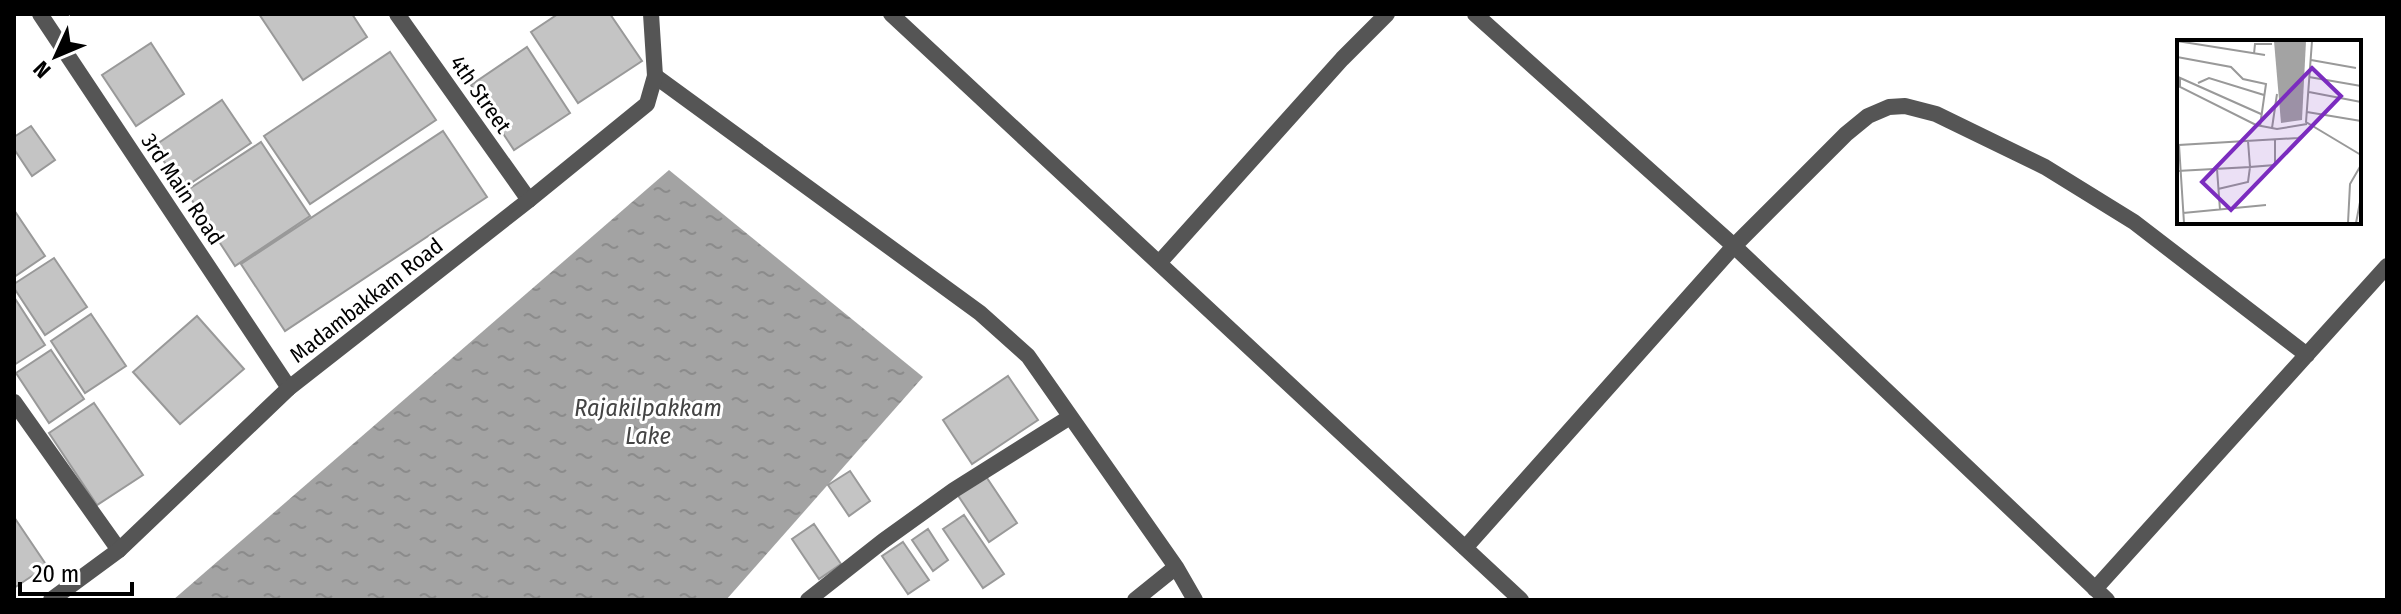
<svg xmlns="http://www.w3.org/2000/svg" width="2401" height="614" font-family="'Fira Sans Condensed',sans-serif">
  <defs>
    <pattern id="water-ripples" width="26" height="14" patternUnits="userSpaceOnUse" patternTransform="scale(2)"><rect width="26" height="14" fill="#a3a3a3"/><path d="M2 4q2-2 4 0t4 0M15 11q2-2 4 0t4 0" fill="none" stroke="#8b8b8b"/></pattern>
  </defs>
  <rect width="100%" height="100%" fill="#fff"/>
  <path fill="url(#water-ripples)" d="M669 170 923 377 726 600H173Z"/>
  <path fill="#c4c4c4" stroke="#999" stroke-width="2" d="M259 14H352L367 37 303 80Z
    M558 14H610L642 61 578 103 531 32Z
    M151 43 184 94 136 126 102 75Z
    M527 47 570 113 514 150 471 85Z
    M390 52 436 120 310 204 264 136Z
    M222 100 251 143 182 189 154 146Z
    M31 126 55 160 32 176 14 149V137Z
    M443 131 487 197 285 331 241 264Z
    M261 142 310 216 235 266 186 191Z
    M14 210 45 256 14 277Z
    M54 258 87 307 45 335 14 288V284Z
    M14 297 45 345 14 365Z
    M91 314 126 366 85 393 51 341Z
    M197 316 244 369 180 424 133 372Z
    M51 350 84 399 49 423 16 373Z
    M1008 376 1038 420 972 464 943 420Z
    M94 403 143 475 97 505 49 433Z
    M850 471 870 501 849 516 828 485Z
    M985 475 1017 523 989 542 957 494Z
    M964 515 1004 574 983 588 943 529Z
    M14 517 47 566 14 588Z
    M814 524 841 564 819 579 792 539Z
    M928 529 948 560 933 571 912 540Z
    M903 542 929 580 908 594 882 556Z"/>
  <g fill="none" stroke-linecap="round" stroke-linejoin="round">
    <path stroke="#555" stroke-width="16" d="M891 14 1521 600
      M1475 14 1734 246 1846 134 1868 116 1889 107 1905 106 1936 114 2045 167 2134 222 2307 355
      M1159 263 1342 59 1387 14
      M1465 548 1734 246 2107 600
      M2095 589 2387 266"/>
    <path stroke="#555" stroke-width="16" d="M40 14 289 388
      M397 14 529 200
      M655 76 980 313 1028 356 1176 567 1195 600
      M14 402 119 550
      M808 600 883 541 954 490 1070 417
      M1135 600 1176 567"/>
    <path stroke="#555" stroke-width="16" d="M51 600 119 550 289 388 529 200 647 104 655 76 651 14"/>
  </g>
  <g text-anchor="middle" stroke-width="6" stroke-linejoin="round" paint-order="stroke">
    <g font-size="22" fill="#000" stroke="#fff">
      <text transform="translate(481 94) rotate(55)" y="8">4th Street</text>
      <text transform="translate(183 189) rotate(56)" y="8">3rd Main Road</text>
      <text transform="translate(366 300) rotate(-38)" y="8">Madambakkam Road</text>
    </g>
    <g font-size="24" font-style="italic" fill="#444" stroke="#fff">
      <text x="648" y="416">Rajakilpakkam<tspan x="648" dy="28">Lake</tspan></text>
    </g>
  </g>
  <g transform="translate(2177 40)">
    <rect width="184" height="184" fill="#fff"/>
    <path d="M97 1H129L125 80 104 83Z" fill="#a3a3a3"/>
    <path fill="none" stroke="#999" stroke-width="2" d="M0 1 88 15M135 1 129 82 184 115M77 14 78 4H95M0 17 54 27 66 39 89 44 83 86M134 20 179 28M1 37 84 74M3 37V47L79 85 100 89 130 84M132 37 184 46M21 43 32 38 87 55M132 52 184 62M130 72 184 81M95 88 100 54M40 129 43 170M0 131 73 127 71 101M41 149 71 142 73 127 98 125V99M6 173 89 165M7 183 2 105 121 98 135 88M171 183 173 144 184 125M179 183 184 157"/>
    <path fill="#7b2cbf" fill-opacity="0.15" stroke="#7b2cbf" stroke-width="4" d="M135 28 164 56 54 170 25 142Z"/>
    <rect width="184" height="184" fill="none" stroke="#000" stroke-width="4"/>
  </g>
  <rect width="2401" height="614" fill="none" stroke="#000000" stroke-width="32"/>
  <g transform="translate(56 56) rotate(226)" stroke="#ffffff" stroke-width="6" paint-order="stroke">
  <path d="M0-6L14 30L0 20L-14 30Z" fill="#000000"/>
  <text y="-12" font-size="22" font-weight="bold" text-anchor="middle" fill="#000000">N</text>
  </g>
  <path d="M20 582v12h112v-12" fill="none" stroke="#000000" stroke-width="4"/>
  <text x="32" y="582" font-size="24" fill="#000000" stroke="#ffffff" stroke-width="6" paint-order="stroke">20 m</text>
</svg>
